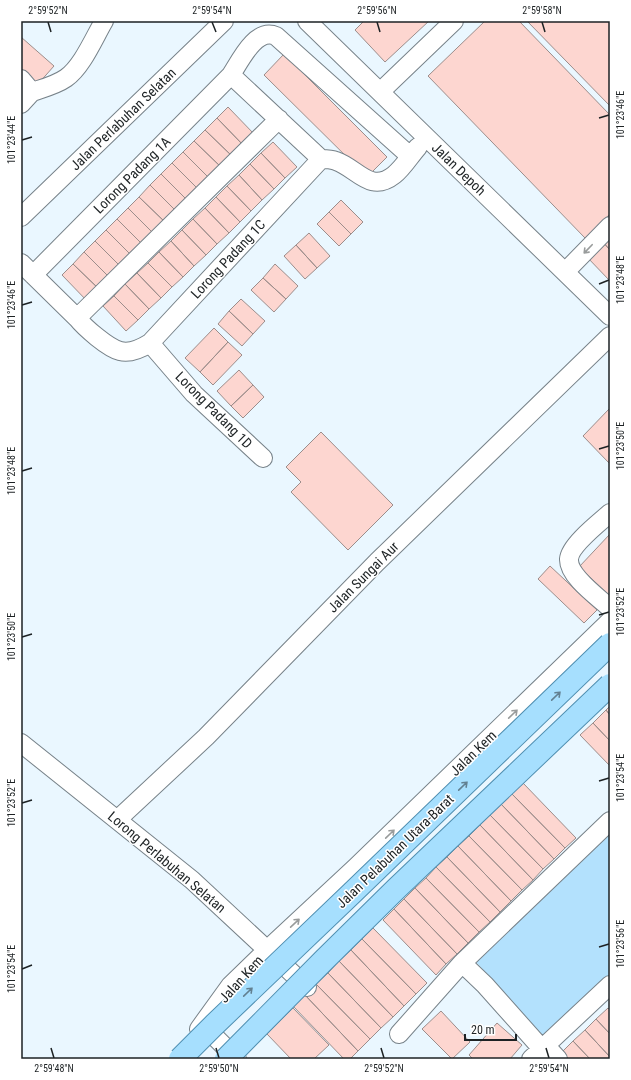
<svg xmlns="http://www.w3.org/2000/svg" width="631" height="1080" font-family="'Roboto Condensed',sans-serif">
  <rect width="100%" height="100%" fill="#eaf7ff"/>
  <path fill="#b3e1fd" d="M610 833V974L544 1037 476 962Z"/>
  <path fill="#fdd6d0" stroke="#9c8d8b" d="M364 21H429L385 62 355 30Z
    M485 21H519L610 115V214L585 238 428 76Z
    M527 21H610V106Z
    M21 37 54 66 38 84 21 70Z
    M284 54 387 157 367 177 264 75Z
    M228 107 255 135 244 146 217 118Z
    M217 118 244 146 233 157 205 130Z
    M205 130 233 157 222 168 194 141Z
    M194 141 222 168 211 180 183 152Z
    M273 142 297 167 285 178 261 153Z
    M183 152 211 180 200 191 172 163Z
    M261 153 285 178 274 189 250 164Z
    M172 163 200 191 189 202 161 174Z
    M250 164 274 189 262 200 239 175Z
    M161 174 189 202 178 213 150 185Z
    M239 175 262 200 251 211 227 186Z
    M150 185 178 213 167 224 139 197Z
    M227 186 251 211 240 222 216 197Z
    M139 197 167 224 156 236 128 208Z
    M216 197 240 222 229 233 205 208Z
    M341 200 363 222 351 234 329 212Z
    M128 208 156 236 145 247 117 219Z
    M205 208 229 233 217 244 193 219Z
    M329 212 351 234 339 246 317 224Z
    M117 219 145 247 134 258 106 230Z
    M193 219 217 244 206 255 182 230Z
    M106 230 134 258 123 269 95 241Z
    M182 230 206 255 194 266 171 241Z
    M309 233 330 256 317 268 296 245Z
    M610 233V250L602 241Z
    M95 241 123 269 112 280 84 252Z
    M171 241 194 266 183 277 159 252Z
    M602 241 610 250V281L586 256Z
    M296 245 317 268 305 279 284 256Z
    M84 252 112 280 101 291 73 264Z
    M159 252 183 277 172 287 148 263Z
    M148 263 172 287 161 298 137 273Z
    M73 264 101 291 89 303 62 275Z
    M275 264 298 286 286 299 263 278Z
    M137 273 161 298 149 309 125 284Z
    M263 278 286 299 274 312 251 290Z
    M125 284 149 309 138 320 114 296Z
    M114 296 138 320 126 331 103 306Z
    M241 299 265 321 253 334 229 311Z
    M229 311 253 334 242 346 218 324Z
    M214 328 228 342 200 372 185 358Z
    M228 342 242 355 213 385 200 372Z
    M239 370 253 385 231 406 217 391Z
    M253 385 264 397 243 418 231 406Z
    M610 408V462L609 463 583 436Z
    M321 432 393 505 348 550 291 492 301 482 286 467Z
    M610 534V596L579 567Z
    M550 566 597 610 584 623 538 579Z
    M610 706V715L606 710Z
    M606 710 610 715V741L593 723Z
    M593 723 610 741V766L580 735Z
    M523 783 576 838 565 848 512 794Z
    M512 794 565 848 554 859 501 804Z
    M501 804 554 859 543 869 490 815Z
    M490 815 543 869 533 880 480 825Z
    M480 825 533 880 522 890 469 836Z
    M469 836 522 890 511 901 458 846Z
    M458 846 511 901 500 912 447 857Z
    M447 857 500 912 490 922 436 867Z
    M436 867 490 922 479 932 426 878Z
    M426 878 479 932 468 943 415 888Z
    M415 888 468 943 457 954 404 899Z
    M404 899 457 954 446 964 394 909Z
    M394 909 446 964 436 975 383 920Z
    M373 928 427 983 416 994 362 939Z
    M362 939 416 994 404 1006 351 950Z
    M351 950 404 1006 393 1017 339 961Z
    M339 961 393 1017 381 1028 328 973Z
    M328 973 381 1028 370 1039 316 984Z
    M316 984 370 1039 358 1051 305 995Z
    M305 995 358 1051 350 1059H344L293 1006Z
    M293 1008 329 1045 314 1059H291L267 1034Z
    M608 1008 610 1010V1034L596 1019Z
    M441 1011 470 1042 452 1059 422 1029Z
    M596 1019 610 1034V1057L585 1030Z
    M497 1023 522 1045 510 1059H473L469 1055Z
    M585 1030 610 1057V1059H590L573 1041Z
    M573 1041 590 1059H568L562 1052Z"/>
  <g fill="none" stroke-linecap="round" stroke-linejoin="round">
    <g stroke="#778289" stroke-width="20">
      <path id="minor" d="M307 21 610 316
        M231 75 321 159C326 159 331 159 336 161 357 168 370 194 394 175 403 168 410 156 418 147
        M21 79 32 92C44 88 56 85 66 78 82 67 94 38 104 21
        M380 92 454 21
        M21 104 32 92
        M21 217 224 21
        M21 263 77 318C85 328 108 348 120 351 131 354 142 348 150 343L321 159
        M565 272 610 226
        M33 275 231 75C240 61 256 27 276 36L410 156
        M77 318 279 119
        M150 343 194 394 263 458
        M610 513C600 522 570 545 569 559 568 576 598 597 610 608
        M21 743 192 880 307 987
        M117 820 206 737 377 562 610 336
        M462 963 485 985 542 1049
        M203 1025 237 1059
        M199 1029 230 986 267 950 356 867 610 621
        M399 1034 462 963 610 821
        M546 1046 558 1059
        M531 1059 610 985"/>
    </g>
    <use href="#minor" stroke="#fff" stroke-width="18"/>
    <g stroke="#508fb1" stroke-width="24" stroke-linecap="butt">
      <path id="major-bridge" d="M180 1059 214 1025 352 893 610 644
        M226 1059 324 960 396 889 610 685"/>
    </g>
    <use href="#major-bridge" stroke="#a6dffe" stroke-width="22"/>
  </g>
  <defs><path id="oneway-shaft" d="M-6 0H5M1.5-3L5.5 0L1.5 3" fill="none" stroke-width="1.6" stroke-linecap="round" stroke-linejoin="round"/></defs>
  <g stroke="#999c9c">
    <use href="#oneway-shaft" transform="translate(588 249) rotate(134)"/>
    <use href="#oneway-shaft" transform="translate(513 714) rotate(-44)"/>
    <use href="#oneway-shaft" transform="translate(390 834) rotate(-44)"/>
    <use href="#oneway-shaft" transform="translate(295 923) rotate(-43)"/>
  </g>
  <g stroke="#628091">
    <use href="#oneway-shaft" transform="translate(556 696) rotate(-44)"/>
    <use href="#oneway-shaft" transform="translate(463 786) rotate(-44)"/>
    <use href="#oneway-shaft" transform="translate(248 992) rotate(-44)"/>
  </g>
  <path fill="none" stroke="#1d2224" stroke-width="1.5" d="M48 22 51 32M212 22 216 32M377 22 380 32M542 22 545 32M599 118 609 115M22 140 32 137M599 284 609 280M22 305 32 302M599 449 609 446M22 471 32 468M599 615 609 612M22 637 32 634M599 781 609 778M22 803 32 800M599 947 609 944M22 969 32 965M51 1048 54 1058M216 1048 219 1058M381 1048 384 1058M546 1048 549 1058"/>
  <g text-anchor="middle" stroke-width="3" stroke-linejoin="round" paint-order="stroke">
    <g font-size="14" fill="#1d2224" stroke="#fff">
      <text transform="translate(123 119) rotate(-44)" y="5">Jalan Perlabuhan Selatan</text>
      <text transform="translate(459 169) rotate(44)" y="5">Jalan Depoh</text>
      <text transform="translate(132 175) rotate(-45)" y="5">Lorong Padang 1A</text>
      <text transform="translate(228 259) rotate(-47)" y="5">Lorong Padang 1C</text>
      <text transform="translate(214 410) rotate(45)" y="5">Lorong Padang 1D</text>
      <text transform="translate(363 577) rotate(-45)" y="5">Jalan Sungai Aur</text>
      <text transform="translate(473 753) rotate(-44)" y="5">Jalan Kem</text>
      <text transform="translate(395 851) rotate(-44)" y="5">Jalan Pelabuhan Utara-Barat</text>
      <text transform="translate(167 862) rotate(40)" y="5">Lorong Perlabuhan Selatan</text>
      <text transform="translate(241 979) rotate(-48)" y="5">Jalan Kem</text>
    </g>
  </g>
  <rect width="631" height="1080" fill="none" stroke="#ffffff" stroke-width="44"/>
  <path d="M465 1034v6h51v-6" fill="none" stroke="#1d2224" stroke-width="2"/>
  <text x="471" y="1034" font-size="12" fill="#1d2224" stroke="#ffffff" stroke-width="3" paint-order="stroke">20 m</text>
  <rect x="22" y="22" width="587" height="1036" fill="none" stroke="#1d2224" stroke-width="1.5"/>
  <g font-size="10" text-anchor="middle" fill="#1d2224">
    <text x="48" y="14">2°59'52"N</text>
    <text x="212" y="14">2°59'54"N</text>
    <text x="377" y="14">2°59'56"N</text>
    <text x="542" y="14">2°59'58"N</text>
    <text transform="translate(620 115) rotate(-90)" y="4">101°23'46"E</text>
    <text transform="translate(11 140) rotate(-90)" y="4">101°23'44"E</text>
    <text transform="translate(620 280) rotate(-90)" y="4">101°23'48"E</text>
    <text transform="translate(11 305) rotate(-90)" y="4">101°23'46"E</text>
    <text transform="translate(620 446) rotate(-90)" y="4">101°23'50"E</text>
    <text transform="translate(11 471) rotate(-90)" y="4">101°23'48"E</text>
    <text transform="translate(620 612) rotate(-90)" y="4">101°23'52"E</text>
    <text transform="translate(11 637) rotate(-90)" y="4">101°23'50"E</text>
    <text transform="translate(620 778) rotate(-90)" y="4">101°23'54"E</text>
    <text transform="translate(11 803) rotate(-90)" y="4">101°23'52"E</text>
    <text transform="translate(620 944) rotate(-90)" y="4">101°23'56"E</text>
    <text transform="translate(11 969) rotate(-90)" y="4">101°23'54"E</text>
    <text x="54" y="1072">2°59'48"N</text>
    <text x="219" y="1072">2°59'50"N</text>
    <text x="384" y="1072">2°59'52"N</text>
    <text x="549" y="1072">2°59'54"N</text>
  </g>
</svg>
